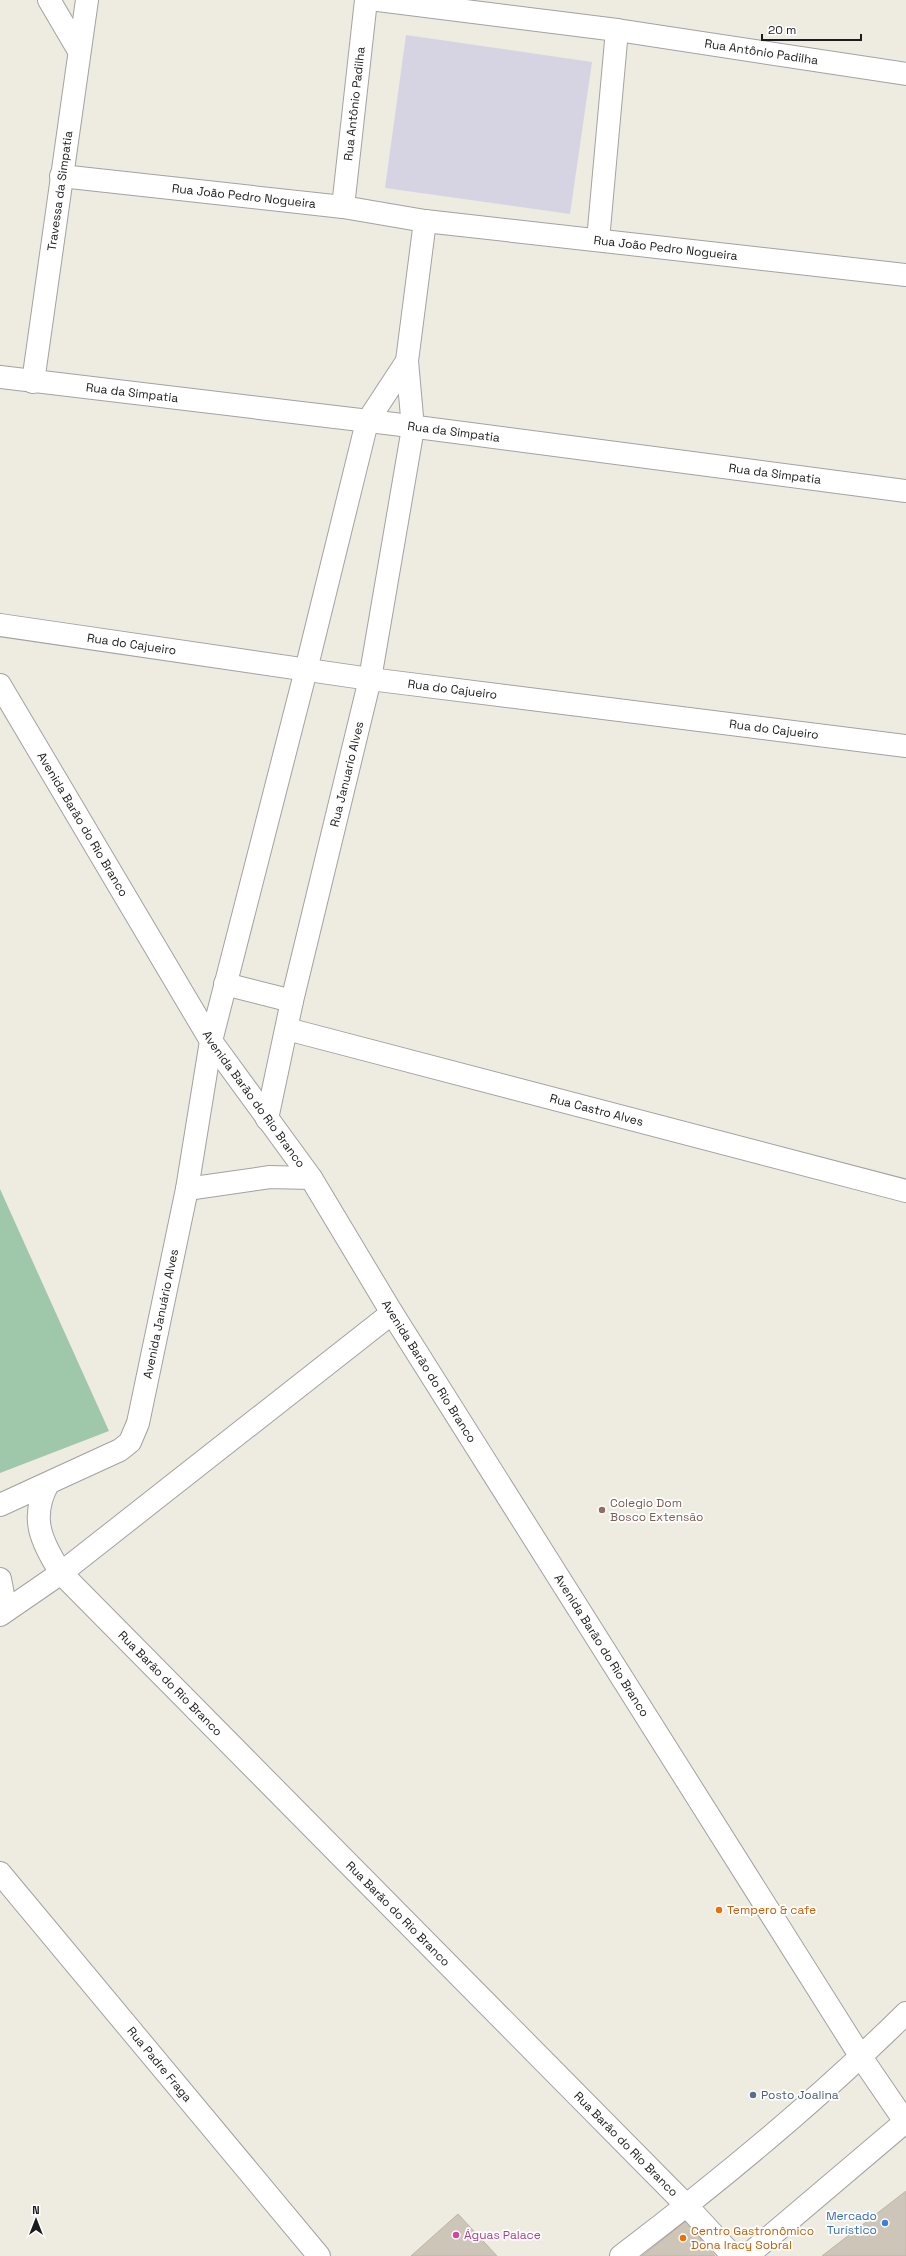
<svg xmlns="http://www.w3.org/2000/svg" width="906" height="2256" font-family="'Space Grotesk',sans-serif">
  <rect width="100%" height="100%" fill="#eeebe0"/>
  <path fill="#9fc8ab" d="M0 1189 109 1431 0 1473Z"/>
  <path fill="#d6d4e3" d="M406 35 592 62 570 214 385 188Z"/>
  <path fill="#cec5b9" stroke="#c0b3a1" d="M906 2191V2256H822Z
    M458 2214 497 2256H411Z
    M686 2221 715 2256H642Z"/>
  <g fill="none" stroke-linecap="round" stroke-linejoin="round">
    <g stroke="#a2a2a2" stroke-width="24">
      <g id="minor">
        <path d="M49 0 79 51"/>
        <path id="s1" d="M378 0 617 30 906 74"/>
        <path id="s2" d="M61 176 343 207 425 221 906 275"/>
        <path id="s3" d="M343 207 366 0"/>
        <path d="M598 240 617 30"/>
        <path id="s4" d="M0 377 394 424 906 491"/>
        <path id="s5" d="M33 382 87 0"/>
        <path id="s6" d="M0 625 370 679 906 746"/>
        <path id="s7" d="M0 685 211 1041 311 1178 392 1313 861 2057 906 2123"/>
        <path d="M225 984 292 1001"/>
        <path id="s8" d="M287 1029 906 1191"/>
        <path id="s9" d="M267 1119 292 1001 370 679 413 428 407 361 425 221"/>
        <path d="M187 1189 270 1177 311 1178"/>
        <path id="s10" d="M48 1484C29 1518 42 1543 61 1573L687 2206 733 2256"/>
        <path id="s11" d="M0 1505 120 1450 130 1442 138 1423 187 1189 211 1041 306 670 367 422 407 361"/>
        <path d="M0 1579 4 1600 1 1614"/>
        <path d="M0 1615 61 1573 392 1313"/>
        <path id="s12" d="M0 1873 319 2256"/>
        <path d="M621 2256C720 2181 818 2100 906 2013"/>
        <path d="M747 2256 905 2122"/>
      </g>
    </g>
    <use href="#minor" stroke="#fff" stroke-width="22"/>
  </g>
  <circle fill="#8d6e63" stroke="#fff" stroke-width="1.5" cx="602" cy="1510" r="4"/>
  <g fill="#e8710a" stroke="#fff" stroke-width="1.5">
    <circle cx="719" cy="1910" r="4"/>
    <circle cx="683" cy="2238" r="4"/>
  </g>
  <circle fill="#5c6f8a" stroke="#fff" stroke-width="1.5" cx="753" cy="2095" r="4"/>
  <circle fill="#3f7fe0" stroke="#fff" stroke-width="1.5" cx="885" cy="2223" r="4"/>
  <circle fill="#d1479c" stroke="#fff" stroke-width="1.5" cx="456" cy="2235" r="4"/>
  <g text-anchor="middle" stroke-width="3.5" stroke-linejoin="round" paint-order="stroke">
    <g font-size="12" fill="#1b1b1b" stroke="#fff">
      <text dy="4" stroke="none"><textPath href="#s1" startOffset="387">Rua Antônio Padilha</textPath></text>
      <text dy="4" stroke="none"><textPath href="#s3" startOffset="104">Rua Antônio Padilha</textPath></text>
      <text dy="4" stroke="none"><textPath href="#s5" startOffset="193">Travessa da Simpatia</textPath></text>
      <text dy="4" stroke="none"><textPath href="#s2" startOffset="184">Rua João Pedro Nogueira</textPath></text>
      <text dy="4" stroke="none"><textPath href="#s2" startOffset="609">Rua João Pedro Nogueira</textPath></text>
      <text dy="4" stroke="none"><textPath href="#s4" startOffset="133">Rua da Simpatia</textPath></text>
      <text dy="4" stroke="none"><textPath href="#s4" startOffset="457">Rua da Simpatia</textPath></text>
      <text dy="4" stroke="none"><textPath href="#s4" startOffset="781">Rua da Simpatia</textPath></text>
      <text dy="4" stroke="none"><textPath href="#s6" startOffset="133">Rua do Cajueiro</textPath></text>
      <text dy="4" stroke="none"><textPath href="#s6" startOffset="457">Rua do Cajueiro</textPath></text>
      <text dy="4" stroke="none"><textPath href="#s6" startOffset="781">Rua do Cajueiro</textPath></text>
      <text dy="4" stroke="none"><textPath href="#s9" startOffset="354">Rua Januario Alves</textPath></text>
      <text dy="4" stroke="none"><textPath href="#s7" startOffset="162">Avenida Barão do Rio Branco</textPath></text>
      <text dy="4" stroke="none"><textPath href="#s7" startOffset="486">Avenida Barão do Rio Branco</textPath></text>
      <text dy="4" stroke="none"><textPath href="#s8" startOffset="320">Rua Castro Alves</textPath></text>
      <text dy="4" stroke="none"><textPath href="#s11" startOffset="277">Avenida Januário Alves</textPath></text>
      <text dy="4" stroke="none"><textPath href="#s7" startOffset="810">Avenida Barão do Rio Branco</textPath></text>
      <text dy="4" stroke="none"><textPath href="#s7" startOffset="1134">Avenida Barão do Rio Branco</textPath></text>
      <text dy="4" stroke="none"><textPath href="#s10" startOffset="251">Rua Barão do Rio Branco</textPath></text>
      <text dy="4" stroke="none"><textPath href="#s10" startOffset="575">Rua Barão do Rio Branco</textPath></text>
      <text dy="4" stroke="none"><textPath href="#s12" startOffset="249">Rua Padre Fraga</textPath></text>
      <text dy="4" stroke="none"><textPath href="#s10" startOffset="899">Rua Barão do Rio Branco</textPath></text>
    </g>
    <g font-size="12" fill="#785e54" stroke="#fff" text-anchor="start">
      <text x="610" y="1507">Colegio Dom<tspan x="610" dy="14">Bosco Extensão</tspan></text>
    </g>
    <g font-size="12" fill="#c56008" stroke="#fff" text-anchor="start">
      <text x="727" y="1914">Tempero &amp; cafe</text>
      <text x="691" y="2235">Centro Gastronômico<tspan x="691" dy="14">Dona Iracy Sobral</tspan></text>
    </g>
    <g font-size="12" fill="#4e5e75" stroke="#fff" text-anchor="start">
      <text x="761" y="2099">Posto Joalina</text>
    </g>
    <g font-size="12" fill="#366cbe" stroke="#fff" text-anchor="end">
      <text x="877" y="2220">Mercado<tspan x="877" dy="14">Turístico</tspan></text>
    </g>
    <g font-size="12" fill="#b23c85" stroke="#fff" text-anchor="start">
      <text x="464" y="2239">Águas Palace</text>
    </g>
  </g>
  <g transform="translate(36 2220)" stroke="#ffffff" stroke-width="3" paint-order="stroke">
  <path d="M0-3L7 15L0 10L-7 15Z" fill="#1b1b1b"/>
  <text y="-6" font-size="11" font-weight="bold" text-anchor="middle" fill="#1b1b1b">N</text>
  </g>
  <path d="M762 34v6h99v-6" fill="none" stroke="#1b1b1b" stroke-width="2"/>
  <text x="768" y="34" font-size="12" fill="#1b1b1b" stroke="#ffffff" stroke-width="3" paint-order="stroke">20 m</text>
</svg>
